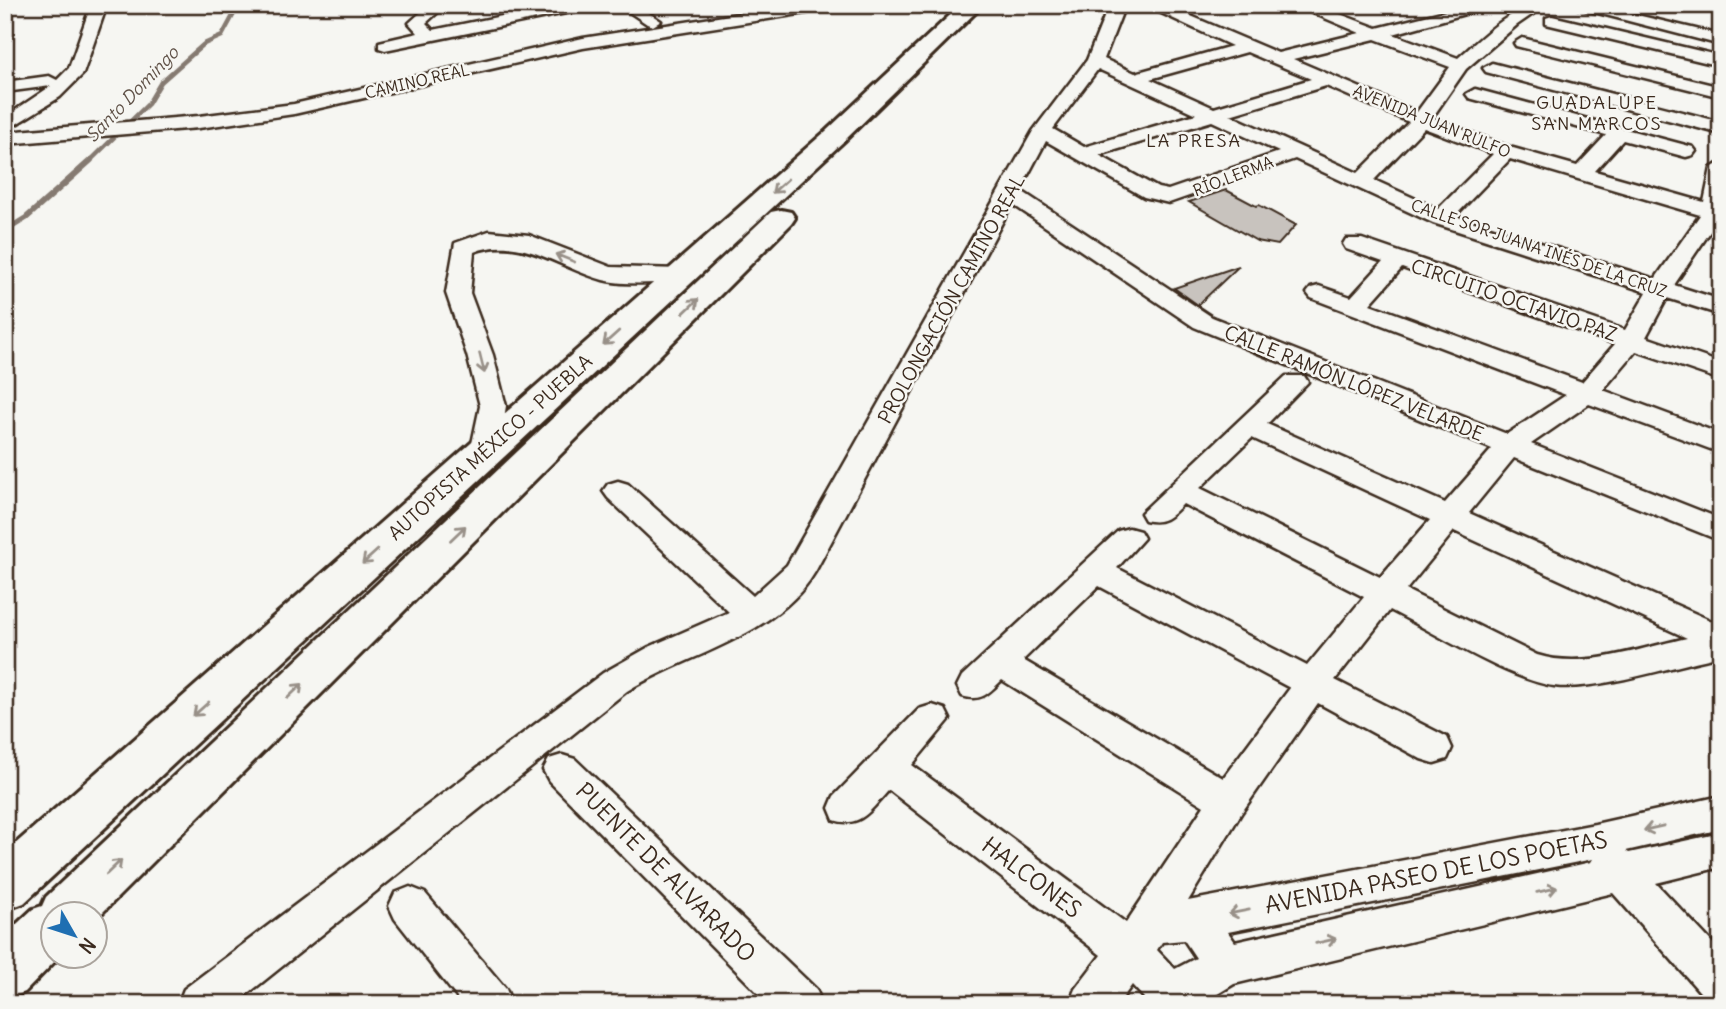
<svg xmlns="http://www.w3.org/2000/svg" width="1726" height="1009" viewBox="0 0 1726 1009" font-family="Delius,sans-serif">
  <rect width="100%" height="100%" fill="#f6f6f2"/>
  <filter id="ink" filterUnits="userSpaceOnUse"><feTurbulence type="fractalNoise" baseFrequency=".0143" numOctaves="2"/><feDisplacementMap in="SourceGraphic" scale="14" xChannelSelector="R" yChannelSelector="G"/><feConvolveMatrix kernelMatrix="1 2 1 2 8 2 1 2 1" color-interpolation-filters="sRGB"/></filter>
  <g filter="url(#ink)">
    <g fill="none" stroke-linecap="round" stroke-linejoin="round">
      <path stroke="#857a71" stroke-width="4.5" d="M89,162L148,104L161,82L204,44L222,36L235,12L246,5"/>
      <path stroke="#857a71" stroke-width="6" d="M5,231L26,218L91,160"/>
    </g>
    <path fill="#c8c3be" stroke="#3b2a1e" stroke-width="2" d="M1226,190L1256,206L1259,205L1296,225L1278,245L1257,241L1189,202Z
      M1239,266L1198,305L1174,288Z"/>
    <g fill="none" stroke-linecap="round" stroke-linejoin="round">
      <defs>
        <path id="minor" d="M91,5H107L83,74L60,97L5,131V117L51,86L5,92V82L49,76L57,80L69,68Z
          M429,5H446L426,23L433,30L557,5H588L581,10L385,50L379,48V42L418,33L409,23Z
          M619,5H637L661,21L653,26L647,24Z
          M794,5H832L825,10L583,48L294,114L199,128L5,144V132L199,116L294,104L583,38Z
          M1109,5H1125L1104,59L1135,73L1232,46L1144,5H1165L1278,53L1360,33L1294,5H1316L1377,28L1470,5H1497L1393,34L1458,58C1484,36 1511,5 1546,5L1517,25L1466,69L1432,118L1513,148L1577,166L1606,135L1469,98L1466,94L1475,89L1693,147L1696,151L1693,155L1686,157L1623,140L1595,171L1704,202L1711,168L1721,162V220H1718L1674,285L1721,300V315L1667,298L1646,337L1721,363V380L1636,351L1603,390L1721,434V453L1589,404L1531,444L1721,519V541L1514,458L1469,513L1721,625V656C1677,665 1594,692 1554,686C1510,680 1432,631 1390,610L1335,680L1447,737L1452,748L1447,759L1434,763L1421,759L1318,703L1242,812L1188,901L1595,824L1721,796V829L1626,851L1629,853L1721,833V867L1656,883L1721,952V1004L1706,999L1613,893L1234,984L1201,1004H1141L1144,998L1132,985L1118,1004H1069L1075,989L1101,955L889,790C872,808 861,829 834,820L829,808L834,796L919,709L932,705L945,709L950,719L912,765L1126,923L1204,806L1002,680C988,694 981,702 962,696L957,686L962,676L1118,531L1129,528L1140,531L1144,538L1117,568L1307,666L1364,597L1183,504C1171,516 1164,525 1145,520L1141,513L1286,376H1304L1308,382L1267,424L1445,503L1492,449L1194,327L1012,204L815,572C776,637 688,653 627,691L235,1004H178L184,989L603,673L649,647L729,612L608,498L603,491L608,484L618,481L628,484L753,596L787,565L1033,131L1087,60ZM1375,39L1450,67L1417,112L1293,59ZM1247,52L1311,79L1214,108L1150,79ZM1098,69L1196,114L1084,147L1053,129ZM1326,86L1409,122L1358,173L1230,115ZM1212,121L1279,152L1168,190L1158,188L1099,155ZM1424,128L1493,154L1438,209L1374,180ZM1046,141L1144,197L1169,203L1295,159L1433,223L1647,292L1625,330L1362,239H1346L1343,244L1346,249L1383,262L1351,297L1319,286L1311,288L1307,293L1311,298L1566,395L1507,434L1212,317L1020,190ZM1510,159L1700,215L1655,279L1455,216ZM1402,268L1615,344L1582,382L1370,304ZM1252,438L1430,520L1380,577L1200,488ZM1454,531L1687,638C1640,648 1584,670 1537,655L1406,590ZM1099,586L1290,688L1223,778L1023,660ZM1593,859L1591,862L1235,942L1228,932ZM1184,940L1196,958L1175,969L1157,950L1162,942Z
          M1567,5H1595L1721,35V45Z
          M1552,16L1721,56V66L1546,24V18Z
          M1522,38L1721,87V97L1516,46L1514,43Z
          M1492,63L1721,122V134L1486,72L1483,68Z
          M489,231L529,235L611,267L680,269L688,271L692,276L688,281L680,283C656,282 627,286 603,280C559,268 520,234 474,252L470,293L493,355L506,406L498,453L494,459L484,462L474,459L470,453L480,406L467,355L446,293L455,243Z
          M562,755L575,759L816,989L822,1004H769L549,781L543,770L549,759Z
          M410,887L425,893L506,989L512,1004H462L395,919L389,906L395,893Z"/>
        <path id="highway" d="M961,5H983L844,141L24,903L5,910V853L826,131Z
          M781,210L791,212L795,218L791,224L94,921V914H52V956H60L25,992L5,1000V935L33,909L42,906L46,897L771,212Z"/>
      </defs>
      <use href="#minor" stroke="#3b2a1e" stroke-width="5"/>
      <use href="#highway" stroke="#3b2a1e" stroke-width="6"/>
      <use href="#minor" fill="#f6f6f2" fill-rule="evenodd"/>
      <use href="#highway" fill="#f6f6f2" fill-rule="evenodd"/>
    </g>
    <defs><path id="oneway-shaft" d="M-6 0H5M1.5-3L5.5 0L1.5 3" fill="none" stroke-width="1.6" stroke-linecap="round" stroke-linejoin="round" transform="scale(1.75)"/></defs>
    <g stroke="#989088">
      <use href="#oneway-shaft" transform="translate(780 186) rotate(138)"/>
      <use href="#oneway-shaft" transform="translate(565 258) rotate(-158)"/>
      <use href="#oneway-shaft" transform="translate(691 306) rotate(-44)"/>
      <use href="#oneway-shaft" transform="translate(611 338) rotate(138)"/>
      <use href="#oneway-shaft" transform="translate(482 363) rotate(76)"/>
      <use href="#oneway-shaft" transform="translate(458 533) rotate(-44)"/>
      <use href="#oneway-shaft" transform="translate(370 557) rotate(138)"/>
      <use href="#oneway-shaft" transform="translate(295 691) rotate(-44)"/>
      <use href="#oneway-shaft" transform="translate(201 709) rotate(138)"/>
      <use href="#oneway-shaft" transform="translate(1654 828) rotate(167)"/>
      <use href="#oneway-shaft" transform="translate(114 867) rotate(-44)"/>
      <use href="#oneway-shaft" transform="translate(1547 890) rotate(-13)"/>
      <use href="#oneway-shaft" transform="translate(1239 912) rotate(169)"/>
      <use href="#oneway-shaft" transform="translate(1326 941) rotate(-13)"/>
    </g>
  </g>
  <g text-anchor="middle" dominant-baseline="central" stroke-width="5" stroke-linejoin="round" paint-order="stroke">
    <g font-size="16" fill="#3b2a1e" stroke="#f6f6f2">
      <text transform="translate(417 81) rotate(-13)">CAMINO REAL</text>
      <text transform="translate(1432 121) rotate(22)">AVENIDA JUAN RULFO</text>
      <text transform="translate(1233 176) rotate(-21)">RÍO LERMA</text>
      <text transform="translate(1539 248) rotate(19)">CALLE SOR JUANA INÉS DE LA CRUZ</text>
    </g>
    <g font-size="18" font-style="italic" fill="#605248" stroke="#f6f6f2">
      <text transform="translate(132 94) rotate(-46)">Santo Domingo</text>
    </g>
    <g font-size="18" letter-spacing="2" fill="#3b2a1e" stroke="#f6f6f2">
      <text x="1597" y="102">GUADALUPE<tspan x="1597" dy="21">SAN MARCOS</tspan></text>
      <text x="1194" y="140">LA PRESA</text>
    </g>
    <g font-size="19" fill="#3b2a1e" stroke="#f6f6f2">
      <text transform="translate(951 299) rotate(-61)">PROLONGACIÓN CAMINO REAL</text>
      <text transform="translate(1514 300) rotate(19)">CIRCUITO OCTAVIO PAZ</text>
      <text transform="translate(1354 383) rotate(22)">CALLE RAMÓN LÓPEZ VELARDE</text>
      <text transform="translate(490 447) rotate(-42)">AUTOPISTA MÉXICO - PUEBLA</text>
    </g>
    <g font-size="23" fill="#3b2a1e" stroke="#f6f6f2">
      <text transform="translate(666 872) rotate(45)">PUENTE DE ALVARADO</text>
      <text transform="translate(1436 872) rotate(-11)">AVENIDA PASEO DE LOS POETAS</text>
      <text transform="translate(1032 877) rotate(37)">HALCONES</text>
    </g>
  </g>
  <rect width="1726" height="1009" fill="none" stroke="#f6f6f2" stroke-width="28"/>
  <rect x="14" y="14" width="1698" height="981" fill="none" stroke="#3b2a1e" stroke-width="2.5" filter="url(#ink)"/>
  <g transform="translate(74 935) rotate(129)"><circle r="33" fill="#f6f6f2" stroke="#aba49d" stroke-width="2"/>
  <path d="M0-5L12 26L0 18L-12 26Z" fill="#1f6fb2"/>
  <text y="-10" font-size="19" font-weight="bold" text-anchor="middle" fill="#3b2a1e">N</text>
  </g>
</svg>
